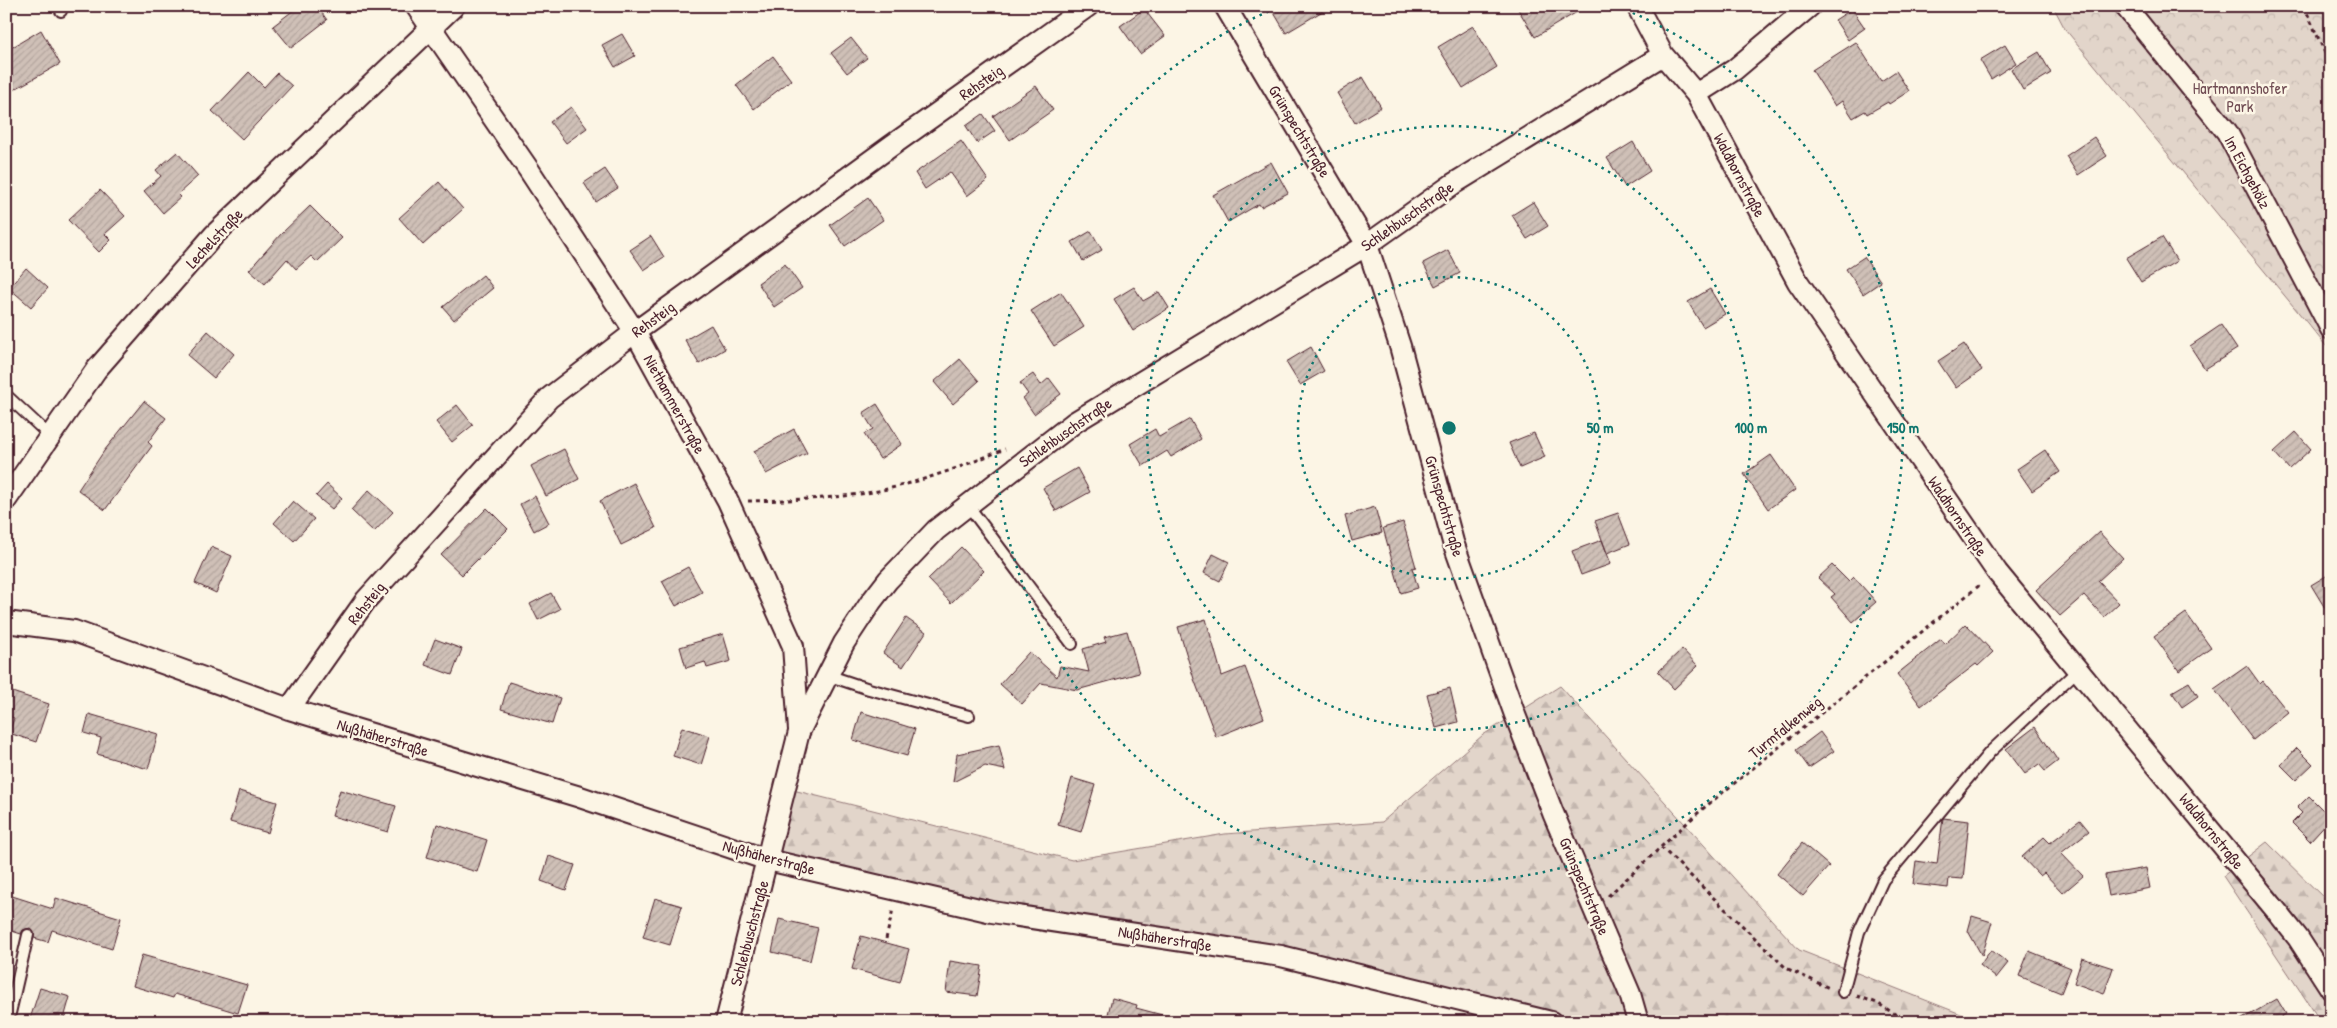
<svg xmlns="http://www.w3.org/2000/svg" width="2337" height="1028" viewBox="0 0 2337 1028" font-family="'Patrick Hand',sans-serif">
  <defs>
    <pattern id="forest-firs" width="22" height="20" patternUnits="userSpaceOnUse" patternTransform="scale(1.25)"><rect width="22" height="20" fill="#e2d5ca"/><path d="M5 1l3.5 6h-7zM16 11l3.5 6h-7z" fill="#c3b6ae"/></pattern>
    <pattern id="park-crowns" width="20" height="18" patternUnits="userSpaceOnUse" patternTransform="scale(1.25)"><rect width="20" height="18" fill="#e2d5ca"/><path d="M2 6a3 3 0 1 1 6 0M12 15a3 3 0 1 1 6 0" fill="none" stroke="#c3b6ae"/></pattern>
    <pattern id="building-hatch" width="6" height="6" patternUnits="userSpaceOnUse" patternTransform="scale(1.25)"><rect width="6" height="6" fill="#cfc0b7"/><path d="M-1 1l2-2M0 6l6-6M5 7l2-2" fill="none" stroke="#b3a59e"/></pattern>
  </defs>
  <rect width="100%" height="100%" fill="#fcf5e5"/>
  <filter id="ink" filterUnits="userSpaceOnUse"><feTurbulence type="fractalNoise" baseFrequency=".02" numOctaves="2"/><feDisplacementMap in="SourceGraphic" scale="10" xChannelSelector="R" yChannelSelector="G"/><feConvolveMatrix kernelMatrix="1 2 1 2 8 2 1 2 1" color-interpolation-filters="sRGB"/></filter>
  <g filter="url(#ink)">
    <path fill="url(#forest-firs)" stroke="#967a7a" d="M1560,686L1799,950L1981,1022H1551L768,860L785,788L1072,860L1225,834L1382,822L1483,735Z
      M2267,842L2331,905V1022H2321L2223,876Z"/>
    <path fill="url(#park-crowns)" stroke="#967a7a" d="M2053,6H2331V352L2065,29Z"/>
    <path fill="url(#building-hatch)" stroke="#4a1f2b" d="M299,6H317L327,20L291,48L273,26Z
      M1270,6H1331L1286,33Z
      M1516,6H1587L1535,37Z
      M1144,9L1165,36L1140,54L1120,26Z
      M1852,9L1865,28L1848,40L1835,20Z
      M1473,26L1497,67L1463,88L1438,47Z
      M41,30L60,64L6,94V51Z
      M622,34L635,56L615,67L602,45Z
      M851,38L867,58L847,73L831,53Z
      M1856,42L1881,81L1896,71L1909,91L1889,104L1888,102L1867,114L1865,111L1853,118L1842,101L1835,106L1812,70Z
      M2005,45L2016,63L1991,79L1980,60Z
      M2039,52L2051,73L2023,90L2011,69Z
      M773,56L791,80L754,109L736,85Z
      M249,72L264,87L277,73L292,86L242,139L212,111Z
      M1363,77L1381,107L1355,123L1337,93Z
      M1036,86L1053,110L1010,140L993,116Z
      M571,107L587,128L566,143L550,122Z
      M983,114L995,131L977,143L966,126Z
      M2094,137L2107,156L2078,175L2066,156Z
      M961,141L988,180L967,196L950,172L925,189L915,173Z
      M1633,142L1650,171L1625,187L1607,158Z
      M177,152L198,176L178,194L181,197L163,213L144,191L161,176L156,170Z
      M1271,162L1288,193L1261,207L1259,204L1228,222L1213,195Z
      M605,169L618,188L596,202L584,183Z
      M439,182L463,209L423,245L399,218Z
      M100,190L125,216L105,234L111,240L99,252L68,220Z
      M868,198L883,220L845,246L830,225Z
      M1533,202L1548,226L1527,239L1512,215Z
      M310,206L342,238L317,262L311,256L296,269L287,259L265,284L249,270L281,234Z
      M1091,231L1102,250L1083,261L1072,242Z
      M651,236L664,257L644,270L630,250Z
      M2162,237L2177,261L2141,282L2126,258Z
      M1448,250L1460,273L1435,286L1423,263Z
      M1864,257L1881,282L1863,294L1846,269Z
      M785,264L802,288L774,307L758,283Z
      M26,268L48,288L31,307L9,288Z
      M483,275L493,288L454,320L443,307Z
      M1134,287L1143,301L1159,292L1169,308L1133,331L1114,299Z
      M1710,289L1725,314L1703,327L1688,302Z
      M1061,292L1084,327L1054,346L1031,311Z
      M711,325L725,349L699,364L685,340Z
      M2221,325L2237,349L2205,369L2190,346Z
      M208,331L234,354L214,378L187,355Z
      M1964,344L1982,370L1956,388L1938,361Z
      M1311,347L1324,371L1300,385L1286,362Z
      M960,359L979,381L953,404L934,382Z
      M1033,374L1041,385L1049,378L1061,394L1034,414L1023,398L1028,394L1020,383Z
      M144,401L166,418L148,442L152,446L105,510L78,490L104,451Z
      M877,404L902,444L880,459L864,434L873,429L863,413Z
      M457,405L473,425L452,442L436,422Z
      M1190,419L1201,439L1171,457L1167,451L1143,466L1130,444L1155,429L1159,437Z
      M794,429L807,453L766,474L754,451Z
      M2296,432L2311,449L2289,469L2274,452Z
      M1534,433L1545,457L1520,468L1509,443Z
      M564,449L579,479L546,496L531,466Z
      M2045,450L2060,472L2032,491L2017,469Z
      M1771,455L1795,490L1768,509L1744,474Z
      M1077,468L1090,492L1056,511L1043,488Z
      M634,483L656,528L621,545L600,501Z
      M327,484L342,498L332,509L316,496Z
      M369,490L393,512L374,532L351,510Z
      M535,496L549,523L534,531L520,504Z
      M293,501L314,519L294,541L274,523Z
      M1375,507L1382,533L1352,541L1345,516Z
      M487,508L508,529L462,575L441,555Z
      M1618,513L1630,544L1607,553L1595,521Z
      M1403,522L1416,567L1412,568L1418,588L1401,593L1383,528Z
      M2099,532L2123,558L2098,581L2119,603L2104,617L2084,595L2060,616L2036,590Z
      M1602,540L1611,564L1581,575L1572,551Z
      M211,547L232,556L216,593L195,583Z
      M961,547L984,571L951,603L928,579Z
      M1213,554L1229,562L1220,581L1204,573Z
      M1832,565L1849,582L1854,577L1876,602L1853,622L1831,597L1835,594L1818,578Z
      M688,567L702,592L676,606L662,581Z
      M2331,573V618L2311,585Z
      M551,593L560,609L538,620L530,604Z
      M2186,613L2211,648L2179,671L2154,636Z
      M906,618L926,632L903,667L883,653Z
      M1206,619L1222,676L1245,667L1264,718L1216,737L1194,679L1178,627Z
      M1966,624L1993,652L1978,666L1976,664L1921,706L1897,674L1941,639L1945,644Z
      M1127,631L1139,673L1077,690L1041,683L1022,704L1000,684L1029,652L1057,677L1060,666L1089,672L1083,649L1106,642L1104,637Z
      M723,634L731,661L707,668L705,662L686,668L680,647Z
      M435,639L462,649L452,675L425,665Z
      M1682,649L1698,666L1674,689L1658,672Z
      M2247,666L2260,684L2263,681L2288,712L2253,740L2214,689Z
      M509,682L560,698L552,724L501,709Z
      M2189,682L2198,696L2182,707L2172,692Z
      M1450,688L1458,722L1436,728L1427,694Z
      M6,690L49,704L36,742L9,733L14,718L6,715Z
      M861,712L915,729L907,756L853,740Z
      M89,714L158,734L148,769L97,754L101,738L84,733Z
      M682,727L710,736L701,765L673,756Z
      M2035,727L2058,761L2045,771L2039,764L2025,774L2006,749Z
      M1820,732L1834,751L1809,768L1796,750Z
      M999,745L1005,770L985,766L953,782L957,754Z
      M2297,748L2313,764L2296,780L2281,765Z
      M1072,778L1095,785L1081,832L1058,825Z
      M340,790L396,806L388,832L332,816Z
      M239,791L277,802L268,833L230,822Z
      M2309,796L2331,818L2310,841L2292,823L2302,813L2297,808Z
      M1943,818L1969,821L1963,879L1949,878L1948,888L1913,884L1916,861L1937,864Z
      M2080,820L2089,831L2061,853L2083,876L2063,893L2044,873L2040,876L2022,857L2044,837L2050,843Z
      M437,824L487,840L477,872L427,857Z
      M1802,843L1829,866L1803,896L1777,874Z
      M549,856L575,865L566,890L541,881Z
      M2146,868L2150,888L2109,896L2105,875Z
      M6,894L53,909L56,898L121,918L112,949L52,930L48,942L34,938V933L30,928L23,930L21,934L6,929Z
      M655,898L682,906L670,945L643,937Z
      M1972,916L1992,922L1982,956L1968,931Z
      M779,919L818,928L810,961L772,952Z
      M861,936L909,949L900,982L852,969Z
      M1991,950L2008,963L1996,978L1980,965Z
      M2029,951L2071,968L2061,993L2019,976Z
      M142,955L247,985L238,1013L175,994L173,998L133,986Z
      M2082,958L2113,968L2104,994L2074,983Z
      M950,961L982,966L977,996L946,992Z
      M40,988L70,997L63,1022H29Z
      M1112,998L1137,1005L1136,1008L1166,1016L1165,1022H1106Z
      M2277,999L2286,1014L2282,1016L2285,1022H2237Z"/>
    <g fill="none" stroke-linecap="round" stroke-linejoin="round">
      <defs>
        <path id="lane" d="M58,6L61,11
          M6,395L50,436
          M967,504L1072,644
          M827,675L869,689L969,716
          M1843,992L1859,932L1883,880L1990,752L2078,670
          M8,1022L28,935"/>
        <path id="street" d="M416,6L529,170L635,332L728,501L793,646L799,730
          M1225,6L1367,245L1400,346L1453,542L1515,715L1553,813L1630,994L1638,1022
          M1637,6L1663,55L1696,94L1798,282L1997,572L2275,909L2298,938L2331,989
          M2125,6L2227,132L2331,329
          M1696,94L1734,70L1810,6
          M6,500L96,370L214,235L454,6
          M6,622L74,631L289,709L580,797L768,860L992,912L1281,956L1551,1022
          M289,709L366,600L549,398L635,332L891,146L1088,6
          M726,1022L799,732L844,643L871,602L888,580L936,530L1075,422L1367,245L1453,184L1663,55"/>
      </defs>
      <use href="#lane" stroke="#4a1f2b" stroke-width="14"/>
      <use href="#street" stroke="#4a1f2b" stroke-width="24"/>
      <path stroke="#4a1f2b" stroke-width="3" stroke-dasharray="4 4" stroke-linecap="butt" d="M2304,6L2329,62H2331
        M748,501C791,500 836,499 878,491C921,482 964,466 1005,449
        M1661,847L1786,968L1829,988
        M1608,896L1700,811L1981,584
        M886,939L893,909
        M1857,996L1877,1003L1908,1022"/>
      <use href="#lane" stroke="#fcf5e5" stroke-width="10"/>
      <use href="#street" stroke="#fcf5e5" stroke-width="20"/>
    </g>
  </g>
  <g fill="none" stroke="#0f766e" stroke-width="2.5" stroke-dasharray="2.5 5">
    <circle cx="1449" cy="428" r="151"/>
    <circle cx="1449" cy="428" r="302"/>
    <path d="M1619 7A454 454 0 1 1 1279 7"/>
  </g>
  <g text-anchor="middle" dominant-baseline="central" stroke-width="5" stroke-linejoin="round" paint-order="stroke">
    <g font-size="16" fill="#4a1f2b" stroke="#fcf5e5">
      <text transform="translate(981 82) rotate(-35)">Rehsteig</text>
      <text transform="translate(1300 131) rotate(59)">Grünspechtstraße</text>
      <text transform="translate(2248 172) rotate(62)">Im Eichgehölz</text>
      <text transform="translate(1740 175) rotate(62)">Waldhornstraße</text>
      <text transform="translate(1407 216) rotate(-35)">Schlehbuschstraße</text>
      <text transform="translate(214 238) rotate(-47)">Lechelstraße</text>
      <text transform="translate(653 319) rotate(-36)">Rehsteig</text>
      <text transform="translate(675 404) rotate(61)">Niethammerstraße</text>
      <text transform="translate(1065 432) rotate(-35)">Schlehbuschstraße</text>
      <text transform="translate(1445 506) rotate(74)">Grünspechtstraße</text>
      <text transform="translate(1958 516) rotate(56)">Waldhornstraße</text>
      <text transform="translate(366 603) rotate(-52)">Rehsteig</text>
      <text transform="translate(1785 727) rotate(-39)">Turmfalkenweg</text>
      <text transform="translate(383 737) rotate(17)">Nußhäherstraße</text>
      <text transform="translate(2212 831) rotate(51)">Waldhornstraße</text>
      <text transform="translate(769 857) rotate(15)">Nußhäherstraße</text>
      <text transform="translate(1585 886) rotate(67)">Grünspechtstraße</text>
      <text transform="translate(749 933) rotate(-75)">Schlehbuschstraße</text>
      <text transform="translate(1165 938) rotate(9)">Nußhäherstraße</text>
    </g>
    <g font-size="16" fill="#704c53" stroke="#fcf5e5">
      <text x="2240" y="88">Hartmannshofer<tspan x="2240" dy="18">Park</tspan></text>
    </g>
  </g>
  <circle cx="1449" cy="428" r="8" fill="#0f766e" stroke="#fcf5e5" stroke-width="2.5"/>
  <g font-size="15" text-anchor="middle" font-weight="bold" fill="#0f766e" stroke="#fcf5e5" stroke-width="5" stroke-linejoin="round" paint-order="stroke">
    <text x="1600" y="433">50 m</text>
    <text x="1751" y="433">100 m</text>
    <text x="1903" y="433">150 m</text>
  </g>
  <rect width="2337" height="1028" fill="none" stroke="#fcf5e5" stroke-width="25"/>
  <rect x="12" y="12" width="2312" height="1003" fill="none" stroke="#4a1f2b" stroke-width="2" filter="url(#ink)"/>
</svg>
